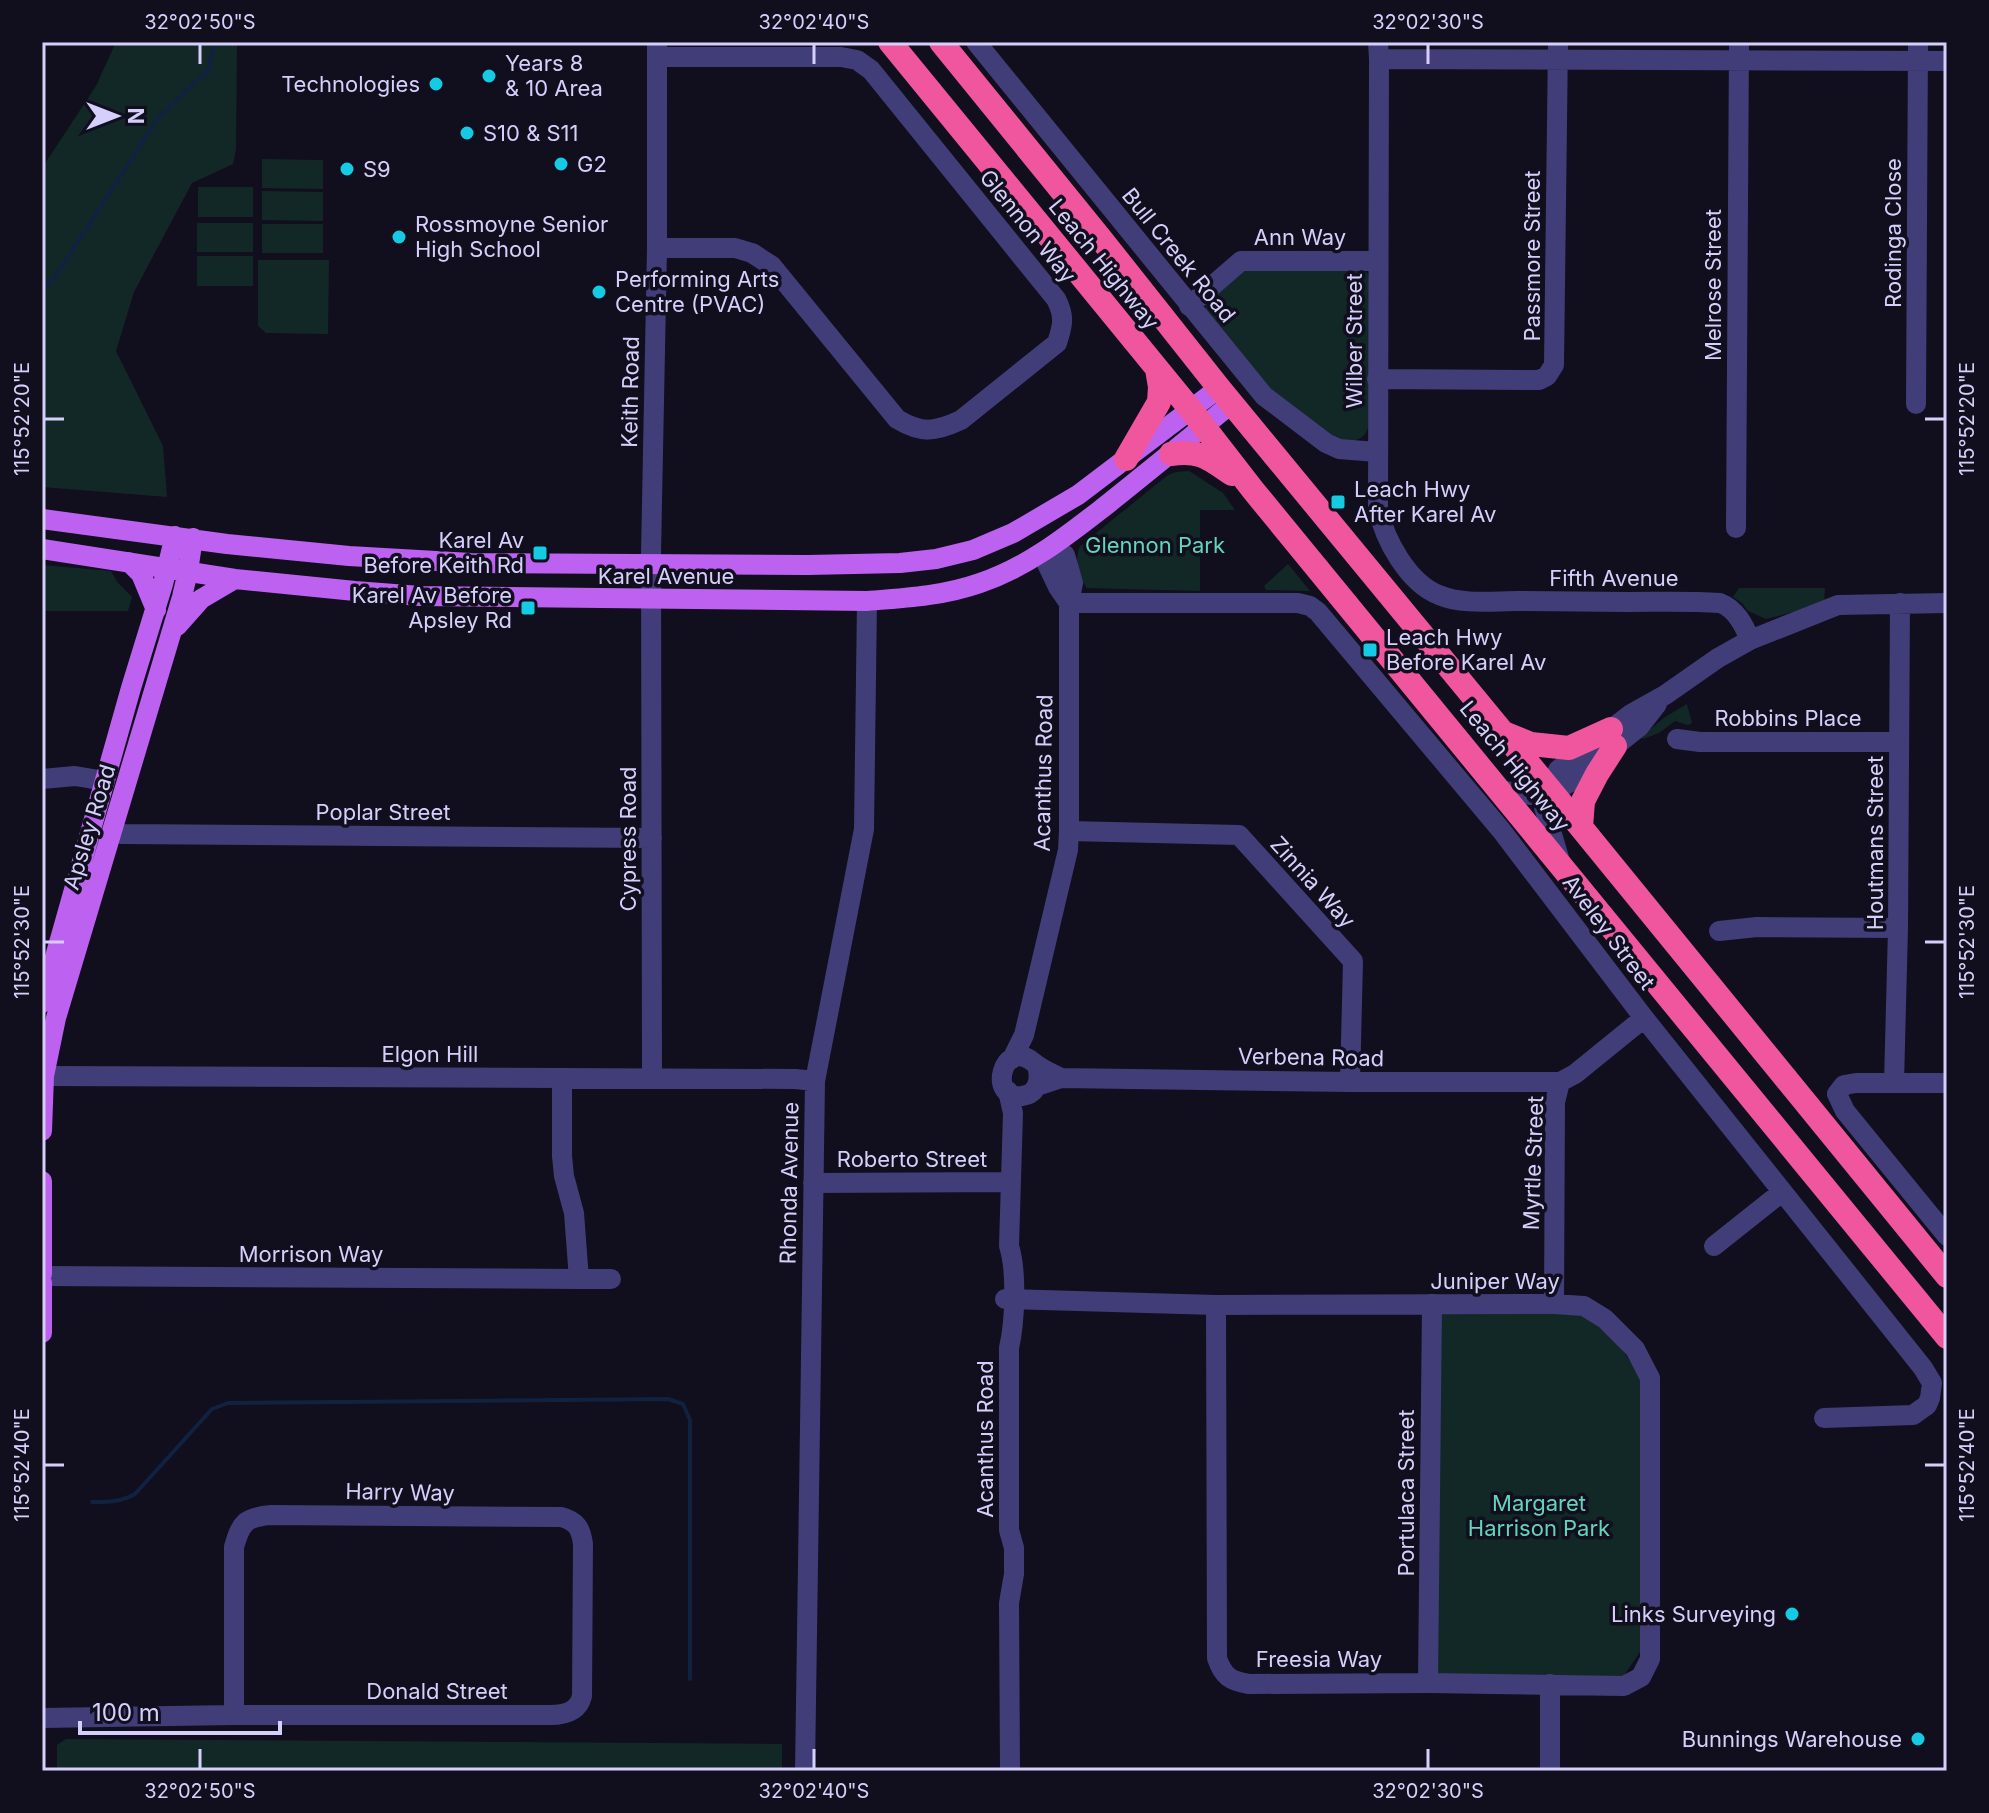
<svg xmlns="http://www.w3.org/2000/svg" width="1989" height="1813" viewBox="0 0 1989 1813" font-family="Inter,sans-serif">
  <rect width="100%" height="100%" fill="#110e1e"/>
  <path fill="#122827" d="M116,42H237L236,149L233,164L192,183L134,292L116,351L163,446L167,497L42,487V168L96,86Z
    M262,159L323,160V189L262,188Z
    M198,187H253V217H198Z
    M262,191L323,192V221L262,220Z
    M197,223H253V252H197Z
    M262,224H323V253H262Z
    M197,256H253V286H197Z
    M258,260H329L328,334L266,333L258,326Z
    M1245,267L1362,269L1368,274L1371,283L1370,420C1366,440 1358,442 1339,441L1268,390L1206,311V301Z
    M1189,471L1223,493L1235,510H1200V591L1087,588C1078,578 1074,560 1080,546L1168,475L1176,472Z
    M1288,564L1310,591L1266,590L1264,586Z
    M42,565L111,571L118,583L132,597L128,611H42Z
    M1739,588H1825L1824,604L1766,619L1748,611L1742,603L1733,597Z
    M1687,704L1692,723L1688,725L1675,721L1659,733L1643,739L1641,737L1665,717Z
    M1440,1311L1581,1313L1616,1340L1641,1378L1640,1652L1623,1677L1435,1676Z
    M66,1739L782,1744V1771H57V1745Z"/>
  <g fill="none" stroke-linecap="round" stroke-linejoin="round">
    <path stroke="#112240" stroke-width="4" d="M42,292L61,268L158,118L208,70L215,42
      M92,1502C109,1502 121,1502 135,1494L212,1409L228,1403L668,1399L683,1404L690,1420V1679"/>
    <path stroke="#413d79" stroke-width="20" d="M976,42L1264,396L1326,443L1339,449L1377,452
      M1378,42L1379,59L1378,508C1384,539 1408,583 1439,595C1462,605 1493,601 1518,601C1554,601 1591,602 1628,602C1659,602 1689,601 1720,603C1736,609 1744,625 1750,640
      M1379,59L1947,61
      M657,248H735L752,253L772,266L897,419C922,434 935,432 961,420L1057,343C1063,325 1065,316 1056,299L871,70L857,60L841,57H657
      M1189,306L1241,261H1378
      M1377,379L1539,380L1547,376L1554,365L1558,42
      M1916,404L1918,42
      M1736,528L1739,42
      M1069,603H1298L1310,606L1318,612L1501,830L1644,1018L1923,1368L1932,1383L1930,1398L1927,1405L1913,1415L1824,1418
      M1677,739L1700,742H1899
      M42,779L75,776L105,781
      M1500,790L1530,795L1552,793L1569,783L1639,727L1657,704
      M1069,831L1239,835L1353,961L1350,1082
      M112,832L122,834L652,838
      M1560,861L1544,807L1552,793L1558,770L1631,714L1665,695L1718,658L1750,640L1838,605L1947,603
      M1719,931L1757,927L1898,928
      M1012,1059L1024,1035L1068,850L1069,831V603L1073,583L1065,555L1054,546L1047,564L1058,587L1069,603
      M1037,1066C1041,1079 1038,1094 1022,1096C987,1101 1002,1037 1033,1062C1041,1069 1051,1073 1061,1078
      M44,1076L795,1079L815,1081
      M652,1078L651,554L657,248V42
      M1894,1083L1898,928L1900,603
      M1947,1083H1856L1844,1085L1837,1094L1845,1111L1947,1236
      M1037,1086L1061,1078L1350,1082H1560
      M1008,1091L1013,1113L1009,1246C1017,1271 1015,1322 1009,1348V1530L1014,1548V1574L1009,1603L1010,1771
      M813,1183L1010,1182
      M1714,1246L1782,1192
      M42,1276L579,1279L574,1213L564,1176L562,1156V1078
      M579,1279H611
      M1005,1299L1216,1305L1554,1304L1584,1306L1605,1319L1635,1349L1650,1378V1659L1641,1677L1624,1686L1428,1683L1249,1684C1230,1681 1223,1676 1217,1658L1216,1305
      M1554,1304L1555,1102L1560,1082L1575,1074L1644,1018
      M1428,1683L1432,1304
      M1550,1684V1771
      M42,1718L234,1715H550C565,1715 578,1712 582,1696L583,1544C581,1529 577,1521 561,1517L271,1515C246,1517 241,1522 234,1547V1715
      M805,1771L815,1081L864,829L867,601"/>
    <path stroke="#bd61f1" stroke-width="20" d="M42,519L227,544L349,556L471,563L808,565L900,563L936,559L973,550L1013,533L1078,495L1219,388
      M42,549L235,579L355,591L420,596L867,601C906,598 943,596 980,583C1030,566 1069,534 1109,503C1150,470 1191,437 1232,403
      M129,562L141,574L156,610
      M177,626L201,599L235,579
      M42,1003L131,688L163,584L175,536
      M42,1131L44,1076L56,1018L182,597L188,571L193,538
      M42,1181V1274
      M42,1282V1333"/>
    <path stroke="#f0569d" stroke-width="24" d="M890,42L1191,410L1253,490L1947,1337
      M941,42L1101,239L1219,388L1584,831L1947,1276
      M1171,454C1201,450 1208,458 1232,474
      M1126,459L1159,402L1160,387L1157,369
      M1504,733L1531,744L1569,748L1611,729
      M1581,827L1583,801L1597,774L1615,746"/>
  </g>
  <path fill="none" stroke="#d5d0fb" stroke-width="3" d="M200,44V64M814,44V64M1428,44V64M44,419H64M1925,419H1945M44,942H64M1925,942H1945M44,1465H64M1925,1465H1945M200,1749V1769M814,1749V1769M1428,1749V1769"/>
  <g fill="#14cbe3" stroke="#110e1e" stroke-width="3">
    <circle cx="489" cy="76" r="8"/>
    <circle cx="436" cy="84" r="8"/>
    <circle cx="467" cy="133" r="8"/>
    <circle cx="561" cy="164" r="8"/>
    <circle cx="347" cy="169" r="8"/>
    <circle cx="399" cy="237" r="8"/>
    <circle cx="599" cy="292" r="8"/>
    <rect x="1330" y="494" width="16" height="16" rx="4"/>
    <rect x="532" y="545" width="16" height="16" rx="4"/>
    <rect x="520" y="600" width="16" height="16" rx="4"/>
    <rect x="1362" y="642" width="16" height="16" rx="4"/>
    <circle cx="1792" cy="1614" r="8"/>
    <circle cx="1918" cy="1739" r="8"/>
  </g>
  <g text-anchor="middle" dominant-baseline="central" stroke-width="7" stroke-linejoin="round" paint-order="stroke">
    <g font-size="22" fill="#d5d0fb" stroke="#110e1e" text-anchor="start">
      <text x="505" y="63">Years 8<tspan x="505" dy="25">&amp; 10 Area</tspan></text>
      <text x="420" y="84" text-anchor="end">Technologies</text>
      <text x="483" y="133">S10 &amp; S11</text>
      <text x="577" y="164">G2</text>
      <text x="363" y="169">S9</text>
      <text x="415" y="224">Rossmoyne Senior<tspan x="415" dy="25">High School</tspan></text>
      <text x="615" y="279">Performing Arts<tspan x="615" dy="25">Centre (PVAC)</tspan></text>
      <text x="1354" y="489">Leach Hwy<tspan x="1354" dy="25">After Karel Av</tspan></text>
      <text x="524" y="540" text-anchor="end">Karel Av<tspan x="524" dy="25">Before Keith Rd</tspan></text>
      <text x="512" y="595" text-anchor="end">Karel Av Before<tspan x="512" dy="25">Apsley Rd</tspan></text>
      <text x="1386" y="637">Leach Hwy<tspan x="1386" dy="25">Before Karel Av</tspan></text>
      <text x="1776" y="1614" text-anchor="end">Links Surveying</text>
      <text x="1902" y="1739" text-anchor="end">Bunnings Warehouse</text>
    </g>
    <g font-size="22" fill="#d5d0fb" stroke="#110e1e">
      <text transform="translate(1028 226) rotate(51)">Glennon Way</text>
      <text transform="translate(1893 233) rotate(-90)">Rodinga Close</text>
      <text x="1300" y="237">Ann Way</text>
      <text transform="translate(1179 255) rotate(51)">Bull Creek Road</text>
      <text transform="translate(1532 256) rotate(-90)">Passmore Street</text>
      <text transform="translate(1104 264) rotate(51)">Leach Highway</text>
      <text transform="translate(1713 285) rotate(-90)">Melrose Street</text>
      <text transform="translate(1354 341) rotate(-90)">Wilber Street</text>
      <text transform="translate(630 392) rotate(-89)">Keith Road</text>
      <text x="666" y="576">Karel Avenue</text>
      <text x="1614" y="578">Fifth Avenue</text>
      <text x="1788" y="718">Robbins Place</text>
      <text transform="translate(1515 766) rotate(51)">Leach Highway</text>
      <text transform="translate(1043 773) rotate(-89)">Acanthus Road</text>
      <text x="383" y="812">Poplar Street</text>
      <text transform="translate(89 827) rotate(-73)">Apsley Road</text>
      <text transform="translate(628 839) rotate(-90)">Cypress Road</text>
      <text transform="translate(1875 843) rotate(-90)">Houtmans Street</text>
      <text transform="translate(1313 882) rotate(48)">Zinnia Way</text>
      <text transform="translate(1609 932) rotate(53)">Aveley Street</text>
      <text x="430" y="1054">Elgon Hill</text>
      <text transform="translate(1311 1057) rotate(1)">Verbena Road</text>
      <text x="912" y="1159">Roberto Street</text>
      <text transform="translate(1533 1163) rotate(-88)">Myrtle Street</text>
      <text transform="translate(789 1183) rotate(-89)">Rhonda Avenue</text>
      <text x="311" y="1254">Morrison Way</text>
      <text x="1495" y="1281">Juniper Way</text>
      <text transform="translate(985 1439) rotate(-90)">Acanthus Road</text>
      <text transform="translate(400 1492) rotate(1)">Harry Way</text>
      <text transform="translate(1406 1493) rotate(-90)">Portulaca Street</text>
      <text x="1319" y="1659">Freesia Way</text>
      <text x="437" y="1691">Donald Street</text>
    </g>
    <g font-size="22" fill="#63d4b9" stroke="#110e1e">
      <text x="1155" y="545">Glennon Park</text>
      <text x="1539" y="1503">Margaret<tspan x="1539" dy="25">Harrison Park</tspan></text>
    </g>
  </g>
  <rect width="1989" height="1813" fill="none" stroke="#110e1e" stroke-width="88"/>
  <g transform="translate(116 116) rotate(90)" stroke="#110e1e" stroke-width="6" paint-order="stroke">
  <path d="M0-6L14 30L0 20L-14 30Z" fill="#d5d0fb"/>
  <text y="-12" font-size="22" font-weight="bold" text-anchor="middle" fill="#d5d0fb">N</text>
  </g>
  <path d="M80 1721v12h200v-12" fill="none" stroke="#d5d0fb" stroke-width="4"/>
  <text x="92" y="1721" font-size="24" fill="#d5d0fb" stroke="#110e1e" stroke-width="6" paint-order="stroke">100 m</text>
  <rect x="44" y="44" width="1901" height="1725" fill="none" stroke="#d5d0fb" stroke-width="3"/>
  <g font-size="20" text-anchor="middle" fill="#d5d0fb">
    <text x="200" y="29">32°02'50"S</text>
    <text x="814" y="29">32°02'40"S</text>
    <text x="1428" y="29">32°02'30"S</text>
    <text transform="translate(1967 419) rotate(-90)" y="7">115°52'20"E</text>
    <text transform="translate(22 419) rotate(-90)" y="7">115°52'20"E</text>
    <text transform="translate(1967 942) rotate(-90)" y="7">115°52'30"E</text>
    <text transform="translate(22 942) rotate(-90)" y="7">115°52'30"E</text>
    <text transform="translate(1967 1465) rotate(-90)" y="7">115°52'40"E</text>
    <text transform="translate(22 1465) rotate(-90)" y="7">115°52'40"E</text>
    <text x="200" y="1798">32°02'50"S</text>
    <text x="814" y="1798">32°02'40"S</text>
    <text x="1428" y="1798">32°02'30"S</text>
  </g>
</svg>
